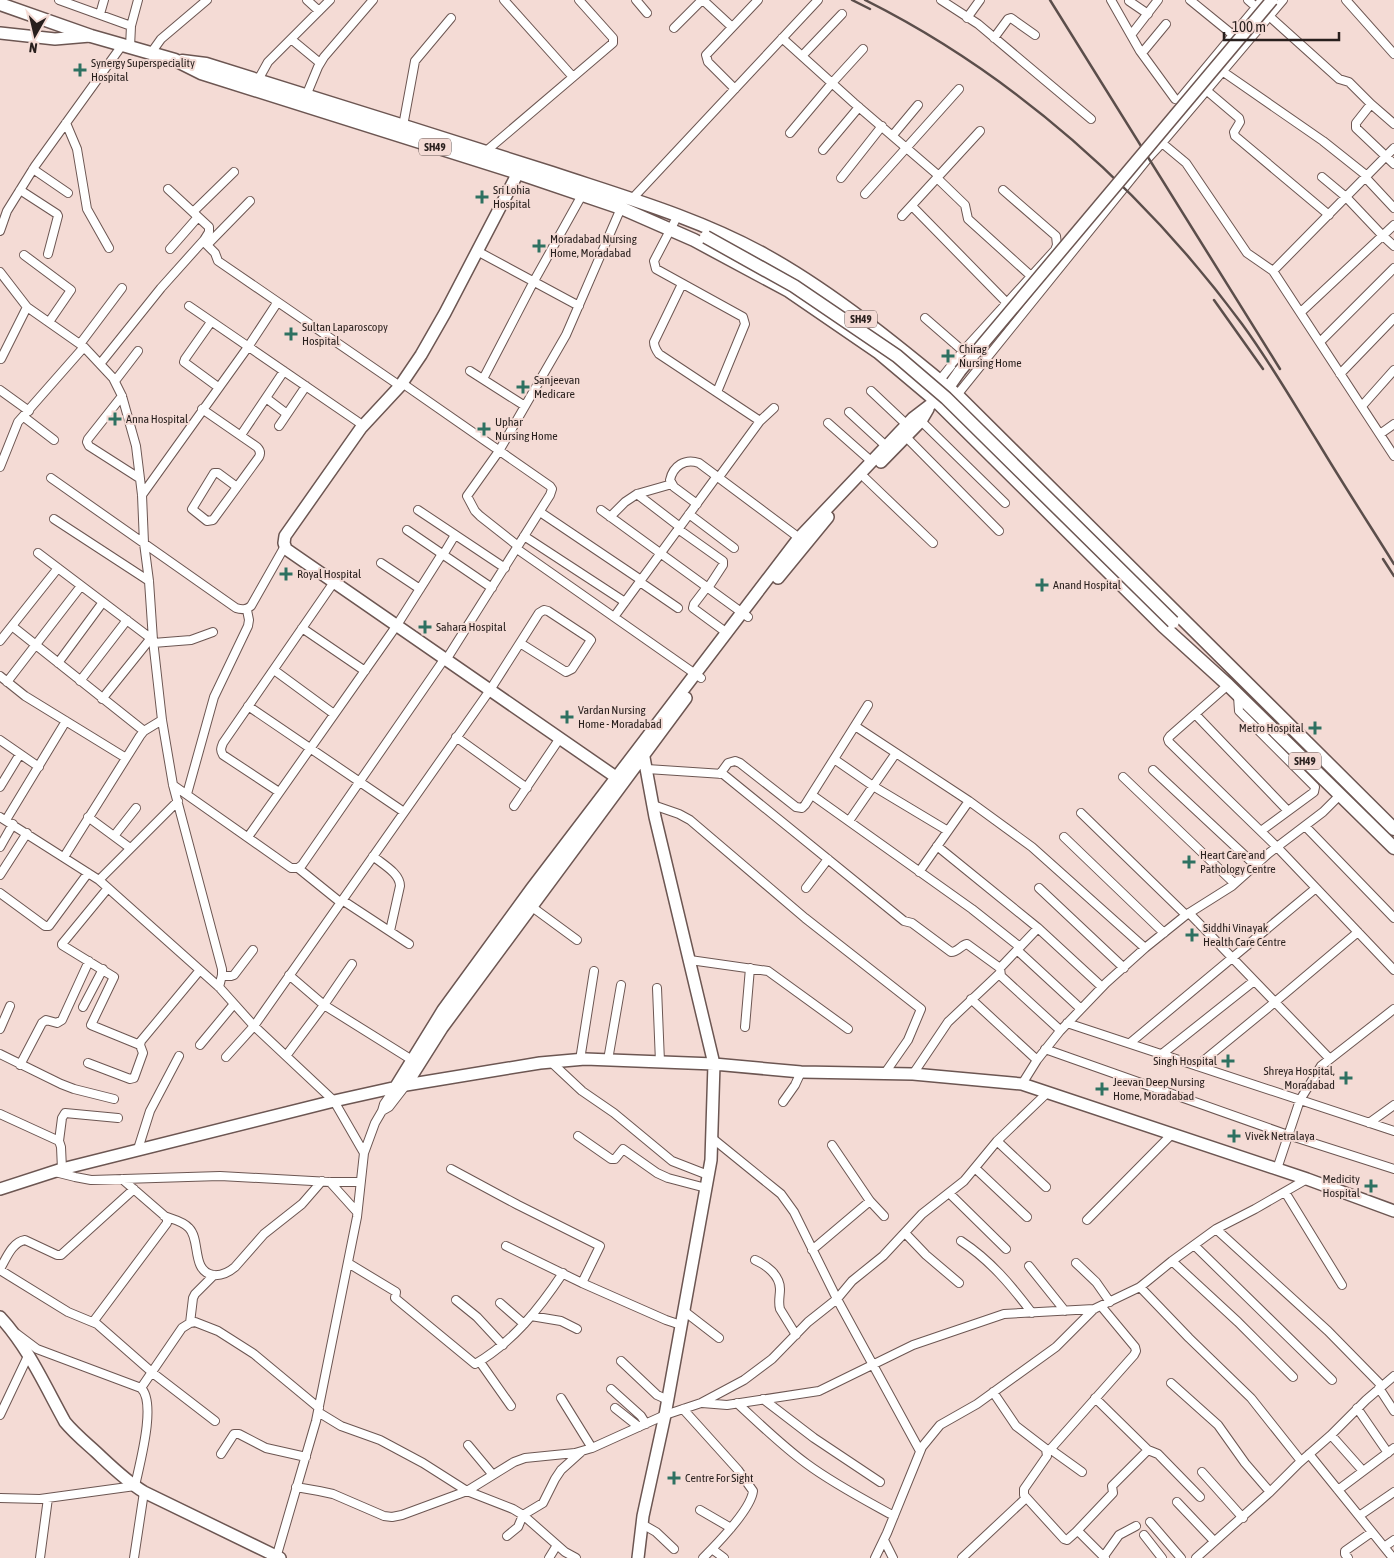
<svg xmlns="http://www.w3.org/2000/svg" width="1394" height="1558" viewBox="0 0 1394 1558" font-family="'Asap Condensed',sans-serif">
  <rect width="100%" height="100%" fill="#f4dbd5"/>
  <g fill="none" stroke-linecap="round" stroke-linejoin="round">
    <defs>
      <path id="street" d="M59,0L131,26
        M307,0L319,11
        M504,0L573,77
        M636,0L647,13
        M703,0L732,27
        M941,0L978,24L1091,119
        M1111,0L1140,51L1175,99L1179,100L1262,0
        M1190,0L1233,35
        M1248,0L1256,7
        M1346,0L1394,54
        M1129,1L1148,14
        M100,14L104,0
        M1269,16L1339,79L1349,82L1371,104L1394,124
        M967,18L980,0
        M674,28L702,0
        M1131,35L1158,0
        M782,38L854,103L939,176
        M994,38L1008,19L1011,18L1035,35
        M291,39L320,63
        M130,47L131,26L138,0
        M151,53L161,39L207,0
        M1142,53L1166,24
        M802,56L842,14
        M1222,71L1323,141L1367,176
        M258,80L268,62L330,0
        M735,89L708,62L706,55L758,0
        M1206,90L1239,118L1240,122L1234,132L1235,136L1329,215
        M306,96L318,67L324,57L373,0
        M1371,104L1356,123V128L1394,164
        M66,123L77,149L87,209L109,248
        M403,126L415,61L451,18
        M790,133L832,83L863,49
        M893,135L918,105
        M1162,143L1186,163L1247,253L1273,271L1394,456
        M823,150L859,107
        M485,152L613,43V38L579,0
        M33,169L68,193
        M1322,177L1346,197L1382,235L1394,246
        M1365,177L1394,208
        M841,178L882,126
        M937,178L965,205L968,219L1031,276
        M168,189L209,227V232L204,240L206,244L215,253L218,261L400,386
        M20,190L57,214L58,216L48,254
        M865,194L959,89
        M631,200L818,0
        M912,206L1007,303
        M193,212L234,172
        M678,215L654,261L656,269L743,317L745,324L717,392
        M902,216L980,131
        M0,231L7,211L35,166L123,44
        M207,245L250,201
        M170,249L198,217
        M477,251L579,306
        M24,255L71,290L49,322
        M1273,271L1394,148
        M0,272L27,307L84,347L113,378L122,396L136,446L142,495L144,543L149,581L153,640L162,720L173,785L222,969V975L219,987
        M682,284L654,342C654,347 656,350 659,354L760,421
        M189,306L364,426
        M1301,312L1394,225
        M925,318L963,351
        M211,322L185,359L184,362L218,387
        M1320,342L1394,268
        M80,344L122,288
        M1,359L27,307
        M100,364L161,288L204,240
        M470,371L525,406
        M1340,374L1394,318
        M483,379L534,281L582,195
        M115,381L138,351
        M939,381L963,351L1055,250L1057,245L1056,236L1003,190
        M402,383L550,486L552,489L550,495L446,660
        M0,390L29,411
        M871,391L906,424
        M957,395L1149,157L1162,143L1283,0
        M122,396L88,439L87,442L89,446L139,478
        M266,398L287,414
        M1362,406L1394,370
        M202,409L257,447C260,450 261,453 259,457L213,520L207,521L192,509L214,473H218L237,487
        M849,412L886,446
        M24,417L54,440
        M921,421L1005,503
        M828,423L871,461
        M279,426L306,386
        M1380,434L1394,424
        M241,435L284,371
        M906,437L999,531
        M0,467L18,422L84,347
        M719,477L760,421L774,408
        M51,478L236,608C242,610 246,610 251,606L285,546
        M865,478L933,543
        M637,494L680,527
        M142,495L248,347L277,303
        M697,504L674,487L670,480C673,466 685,458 699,463L802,540
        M418,510L505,568
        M601,510L748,617
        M540,512L641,580
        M689,514L734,548
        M610,517L625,502L637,494L672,484
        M54,519L149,581
        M678,529L723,561V565L708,588
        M407,530L492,588
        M524,536L625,602
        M518,546L480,516L475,511L467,496L499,451L566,335L621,208
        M517,549L701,678
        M38,553L153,640
        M443,555L455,535
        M381,563L420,589
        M640,582L678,608
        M707,587L694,604L693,608L727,633
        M614,617L717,476
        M12,626L144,731
        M302,628L365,671
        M0,641L58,568
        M153,643L191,640L213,632
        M58,663L103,602
        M274,670L334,714
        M0,676L25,696L126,758
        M80,681L127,620
        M7,682L81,586
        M1228,685L1170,736L1168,739L1169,742L1277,847L1394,970
        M1238,696L1239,711L1315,787L1314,792L1261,831
        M102,699L151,638
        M248,706L404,812
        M1195,714L1288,811
        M855,726L969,801L1032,847L1145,948
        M456,737L527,788
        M0,740L39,767
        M834,759L873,786L948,831
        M647,769L723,774L904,921L912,923L951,952C958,952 961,945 967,944L1000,968
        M1153,770L1255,865
        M720,774L728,763L735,761L740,763L796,807L802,808L805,805L868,705
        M1123,777L1234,883
        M173,785L291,868H298L302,865L445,658
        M0,787L20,754
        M279,792L223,755C220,750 221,748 223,743L334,582
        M187,794L214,697L248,626L249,620L247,610
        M812,795L972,909L1020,947
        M653,805L679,814L690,820L805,918L921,1009L908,1040L885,1073
        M514,806L560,738
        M1081,813L1186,915
        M0,817L99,880L219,987L254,1026L334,1101L364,1153
        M88,817L130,848
        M6,820L66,721
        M849,821L896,753
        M1305,826L1394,918
        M114,836L136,808
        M248,837L397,625L442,554
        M1064,837L1164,933
        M937,846L1038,928L1102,987
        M0,847L13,824
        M373,856C382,864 400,873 400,886L390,931
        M64,857L140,736L144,731L162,720
        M298,868L340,902
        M919,872L969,801
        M0,875L27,833
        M99,880L178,801
        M108,888L62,944V945L114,977L91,1025L140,1045
        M806,888L828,859
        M1039,888L1124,968
        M0,893L45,926H49L88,873
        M342,900L409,944
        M528,904L577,940
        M1189,913L1329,1058
        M1038,928L1000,968L1001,976L1060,1030
        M1017,950L1081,1009
        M690,960L768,971L848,1029
        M289,975L324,1005L412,1060
        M222,976H231L234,975L253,950
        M657,988L660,1062
        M971,999L1037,1060
        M83,1007L103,969
        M1067,1023L1394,1131
        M745,1027L750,968
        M0,1029L10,1006
        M1130,1043L1316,888
        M200,1045L234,1004
        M1045,1049L1288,1135L1394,1169
        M0,1054L61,1084L74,1089L114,1099
        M1162,1054L1254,981
        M286,1056L324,1005L352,964
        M226,1057L254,1026L490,690L539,613L544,610L548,611L589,638L591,640L572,669L566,672L520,643
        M580,1060L594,971
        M608,1060L621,985
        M551,1062L582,1091L614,1113L672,1161L708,1175
        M88,1063L130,1079L134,1078L143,1053L140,1045L141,1041L200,970
        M20,1065L42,1023L46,1020L57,1023L62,1020L89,961
        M1197,1066L1275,1002L1358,932
        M913,1074L948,1022L1000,973
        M1022,1084L1037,1060L1060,1031L1106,983L1145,948L1186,915L1232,886L1269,853L1323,812L1340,795
        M783,1102L795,1085L801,1072
        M382,1111L389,1107L406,1085
        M0,1114L59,1141L61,1147L62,1169
        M1369,1123L1394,1105
        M578,1136L611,1159H615L623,1149L657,1173L668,1178L706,1188
        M712,1138L781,1194L794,1212L837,1299L920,1451
        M59,1141L62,1118L65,1113L118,1118
        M997,1141L1046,1187
        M832,1145L870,1201L884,1216
        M138,1149L150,1111L179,1056
        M975,1168L1027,1217
        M451,1169L518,1205L600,1246L582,1283
        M1277,1169L1300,1100L1321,1066L1394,1009
        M55,1172L75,1177L91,1180L220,1176L330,1182H360
        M330,1182L357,1212
        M1285,1192L1342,1285
        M949,1193L1006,1249
        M164,1216C172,1219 183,1221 189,1228C201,1240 191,1271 213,1275C222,1276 228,1273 235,1267L264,1234L302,1204L322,1181
        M1087,1220L1171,1135
        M1216,1229L1328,1331L1382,1386
        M905,1233L926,1255L959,1283
        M961,1241C990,1260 1011,1285 1032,1313
        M1194,1245L1332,1380
        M506,1246L582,1283L666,1320L681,1325
        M812,1250L870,1201
        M755,1260C766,1265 780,1275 780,1289C780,1296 778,1302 780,1309L796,1335
        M1172,1261L1238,1322L1293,1377
        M348,1263L396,1292L395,1298L475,1364C513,1342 539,1309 563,1273
        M1076,1263L1096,1282L1110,1302
        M1029,1266L1065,1311
        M0,1269C6,1259 12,1242 25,1240L57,1255H61L134,1189
        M0,1270L68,1312L97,1324L154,1374L215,1421
        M1140,1287L1189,1338L1251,1398L1301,1461
        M456,1300L477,1317L503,1345
        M500,1303L524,1324
        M684,1311L719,1338
        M531,1316L561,1321L577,1329
        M93,1322L167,1223V1218L122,1179
        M190,1323L193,1298L195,1294L214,1275
        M621,1361L657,1395L668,1400
        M480,1362L511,1406
        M1171,1383L1218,1425L1245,1463L1270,1492
        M141,1388L182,1328L190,1323L195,1322L218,1331L254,1354L319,1408
        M1379,1388L1394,1411
        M611,1389L641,1416L646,1424
        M993,1392L1016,1426L1046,1449L1047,1456L1024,1489V1495L1064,1539L1067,1540L1076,1532H1079L1105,1558
        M561,1398L592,1448
        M1095,1398L1148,1450L1158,1454L1200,1497
        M763,1399L814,1438L880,1482
        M702,1403L727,1405L819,1391L913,1345L1004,1314L1094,1309
        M737,1403C760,1424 782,1446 807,1464C834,1484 865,1500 894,1516
        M615,1408L639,1427
        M1357,1408L1388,1453
        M683,1409L738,1470L753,1491C751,1509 717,1544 703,1558
        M318,1412L341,1426L380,1440L423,1463L467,1491L513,1509L523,1515L565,1552L576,1558
        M0,1415L28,1356
        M1331,1435L1363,1471
        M468,1445L493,1475
        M1050,1449L1082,1472
        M1047,1453L1134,1355L1136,1351L1135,1347L1101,1306
        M221,1454L234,1434H239L266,1448L306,1457
        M1309,1454L1393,1558
        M1202,1472L1243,1518
        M296,1487L319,1491L333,1494L384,1516L392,1517L402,1515L467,1491L514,1462L525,1458L575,1453L592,1448L665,1415L701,1403L744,1380L772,1359L808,1322L837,1299L852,1281L883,1256L922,1214L964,1181L997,1141L1047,1093
        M1338,1490L1394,1448
        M0,1498L40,1499L135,1486C139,1466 157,1403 141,1388L37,1349L17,1334
        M1177,1502L1214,1541
        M700,1510L731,1528
        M1359,1516L1394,1492
        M1150,1522L1181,1558
        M642,1524L656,1532L674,1549
        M1076,1532L1113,1493L1112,1486L1148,1450
        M1144,1535L1162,1558
        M507,1536L518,1527L523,1515L543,1503L555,1479L561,1470L581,1452
        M884,1540L893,1558
        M1384,1547L1394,1540
        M712,1549L724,1558
        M1104,1556L1119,1535L1136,1526
        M40,1558L48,1498
        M134,1558L144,1492
        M276,1558L316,1421L357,1217L364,1153L375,1123L382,1111L384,1104L395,1088
        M549,1558L557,1545
        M875,1558L887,1533L922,1447L940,1425L977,1404L1056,1347L1094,1309L1140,1287L1172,1261L1216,1229L1255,1209L1307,1179
        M962,1558L1026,1498
        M1196,1558L1270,1492L1299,1463L1331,1435L1366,1400L1394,1376
        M1348,1558L1345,1554V1551L1372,1532"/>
      <path id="secondary" d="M0,33L55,39L90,36
        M521,167L445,313L421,355L400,386L361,428L285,536L284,543L286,549L623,782
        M881,462L921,421L928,409
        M778,578L828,517
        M406,1085L442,1028L686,698
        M395,1088L443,1010L532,888L798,539L913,418L930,405L948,388L960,371
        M0,1189L62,1169L334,1101L406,1085L540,1063L585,1059L714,1064L801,1072L913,1074L1022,1084L1307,1179L1394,1211
        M0,1317C28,1347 45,1386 65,1422C74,1433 85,1442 96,1452C111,1466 126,1481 144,1492L280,1558
        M638,1558L643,1516L665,1415L711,1160L714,1064L655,817L643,752"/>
      <path id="primary" d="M0,4L91,36L175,60L201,73L518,173L621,208L694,240L789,291L878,352L935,400L1163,626L1228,685L1394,848
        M182,61L206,64C321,100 437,136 552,173C624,197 698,218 765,255C832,292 898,346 957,395L1394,829"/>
    </defs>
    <use href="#street" stroke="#6c5652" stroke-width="10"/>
    <use href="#secondary" stroke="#6c5652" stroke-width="14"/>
    <use href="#primary" stroke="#6c5652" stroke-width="15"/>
    <use href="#street" stroke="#fff" stroke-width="8"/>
    <use href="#secondary" stroke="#fff" stroke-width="11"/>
    <use href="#primary" stroke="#fff" stroke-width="12"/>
    <path stroke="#5b4e4b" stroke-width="2.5" d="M852,0L870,9
      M865,0C1013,74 1144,191 1242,324C1270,362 1294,404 1319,444C1343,484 1369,524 1394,564
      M1050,0L1280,369
      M1214,300L1263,369
      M1383,559L1394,576"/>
    <defs>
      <path id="secondary-bridge" d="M960,371L1272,0"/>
      <path id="primary-bridge" d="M706,237L794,286L897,356L946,398L1173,622"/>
    </defs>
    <use href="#secondary-bridge" stroke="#6c5652" stroke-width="14" stroke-linecap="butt"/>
    <use href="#primary-bridge" stroke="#6c5652" stroke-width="15" stroke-linecap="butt"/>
    <use href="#secondary-bridge" stroke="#fff" stroke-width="11"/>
    <use href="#primary-bridge" stroke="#fff" stroke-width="12"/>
  </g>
  <g fill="#2e7161" stroke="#f4dbd5" stroke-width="2">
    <path d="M77.5 62.5h5v5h5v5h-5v5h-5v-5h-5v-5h5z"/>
    <path d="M479.5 189.5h5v5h5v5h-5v5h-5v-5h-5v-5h5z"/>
    <path d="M536.5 238.5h5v5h5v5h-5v5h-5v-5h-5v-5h5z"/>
    <path d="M288.5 326.5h5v5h5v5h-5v5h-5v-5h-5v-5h5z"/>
    <path d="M945.5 348.5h5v5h5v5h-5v5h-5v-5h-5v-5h5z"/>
    <path d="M520.5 379.5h5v5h5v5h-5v5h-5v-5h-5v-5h5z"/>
    <path d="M112.5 411.5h5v5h5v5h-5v5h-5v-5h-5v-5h5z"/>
    <path d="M481.5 421.5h5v5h5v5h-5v5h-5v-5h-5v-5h5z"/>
    <path d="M283.5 566.5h5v5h5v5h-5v5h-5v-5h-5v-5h5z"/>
    <path d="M1039.5 577.5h5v5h5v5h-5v5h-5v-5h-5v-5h5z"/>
    <path d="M422.5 619.5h5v5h5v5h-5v5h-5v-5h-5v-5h5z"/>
    <path d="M564.5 709.5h5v5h5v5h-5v5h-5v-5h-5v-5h5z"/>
    <path d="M1312.5 720.5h5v5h5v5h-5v5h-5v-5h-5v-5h5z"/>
    <path d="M1186.5 854.5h5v5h5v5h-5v5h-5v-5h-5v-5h5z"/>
    <path d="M1189.5 927.5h5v5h5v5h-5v5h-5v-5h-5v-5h5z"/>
    <path d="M1225.5 1053.5h5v5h5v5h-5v5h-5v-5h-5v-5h5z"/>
    <path d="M1343.5 1070.5h5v5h5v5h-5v5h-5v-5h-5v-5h5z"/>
    <path d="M1099.5 1081.5h5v5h5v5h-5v5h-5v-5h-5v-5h5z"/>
    <path d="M1231.5 1128.5h5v5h5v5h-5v5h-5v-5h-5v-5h5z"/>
    <path d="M1368.5 1178.5h5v5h5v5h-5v5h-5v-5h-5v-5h5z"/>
    <path d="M671.5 1470.5h5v5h5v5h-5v5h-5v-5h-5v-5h5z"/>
  </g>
  <g text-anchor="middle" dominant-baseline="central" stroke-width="4" stroke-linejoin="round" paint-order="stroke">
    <g fill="#f4dbd5" stroke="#655754" stroke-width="1">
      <rect x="419" y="138.5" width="32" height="17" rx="4"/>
      <rect x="845" y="310.5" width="32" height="17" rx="4"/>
      <rect x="1289" y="752.5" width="32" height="17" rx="4"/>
    </g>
    <g font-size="11" font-weight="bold" fill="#281f1d">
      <text x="435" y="147">SH49</text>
      <text x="861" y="319">SH49</text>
      <text x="1305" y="761">SH49</text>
    </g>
    <g font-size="12" fill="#281f1d" stroke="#f4dbd5" text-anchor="start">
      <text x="91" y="63">Synergy Superspeciality<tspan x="91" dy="14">Hospital</tspan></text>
      <text x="493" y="190">Sri Lohia<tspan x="493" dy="14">Hospital</tspan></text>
      <text x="550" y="239">Moradabad Nursing<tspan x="550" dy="14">Home, Moradabad</tspan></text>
      <text x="302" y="327">Sultan Laparoscopy<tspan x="302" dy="14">Hospital</tspan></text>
      <text x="959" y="349">Chirag<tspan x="959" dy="14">Nursing Home</tspan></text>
      <text x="534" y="380">Sanjeevan<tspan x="534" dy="14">Medicare</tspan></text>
      <text x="126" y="419">Anna Hospital</text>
      <text x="495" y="422">Uphar<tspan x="495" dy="14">Nursing Home</tspan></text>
      <text x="297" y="574">Royal Hospital</text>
      <text x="1053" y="585">Anand Hospital</text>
      <text x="436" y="627">Sahara Hospital</text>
      <text x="578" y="710">Vardan Nursing<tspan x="578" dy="14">Home - Moradabad</tspan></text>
      <text x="1304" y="728" text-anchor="end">Metro Hospital</text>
      <text x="1200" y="855">Heart Care and<tspan x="1200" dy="14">Pathology Centre</tspan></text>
      <text x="1203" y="928">Siddhi Vinayak<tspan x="1203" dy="14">Health Care Centre</tspan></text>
      <text x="1217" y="1061" text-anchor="end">Singh Hospital</text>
      <text x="1335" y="1071" text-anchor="end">Shreya Hospital,<tspan x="1335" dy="14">Moradabad</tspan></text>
      <text x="1113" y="1082">Jeevan Deep Nursing<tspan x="1113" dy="14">Home, Moradabad</tspan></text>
      <text x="1245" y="1136">Vivek Netralaya</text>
      <text x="1360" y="1179" text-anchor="end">Medicity<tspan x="1360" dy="14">Hospital</tspan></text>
      <text x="685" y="1478">Centre For Sight</text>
    </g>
  </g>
  <g transform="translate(35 35) rotate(188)" stroke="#f4dbd5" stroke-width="4" paint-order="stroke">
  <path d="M0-4L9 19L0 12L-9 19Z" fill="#281f1d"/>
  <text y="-8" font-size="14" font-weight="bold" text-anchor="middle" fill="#281f1d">N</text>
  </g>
  <path d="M1224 32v8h115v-8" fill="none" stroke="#281f1d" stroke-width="2.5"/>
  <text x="1232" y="32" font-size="15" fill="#281f1d" stroke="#f4dbd5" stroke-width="4" paint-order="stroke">100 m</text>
</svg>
